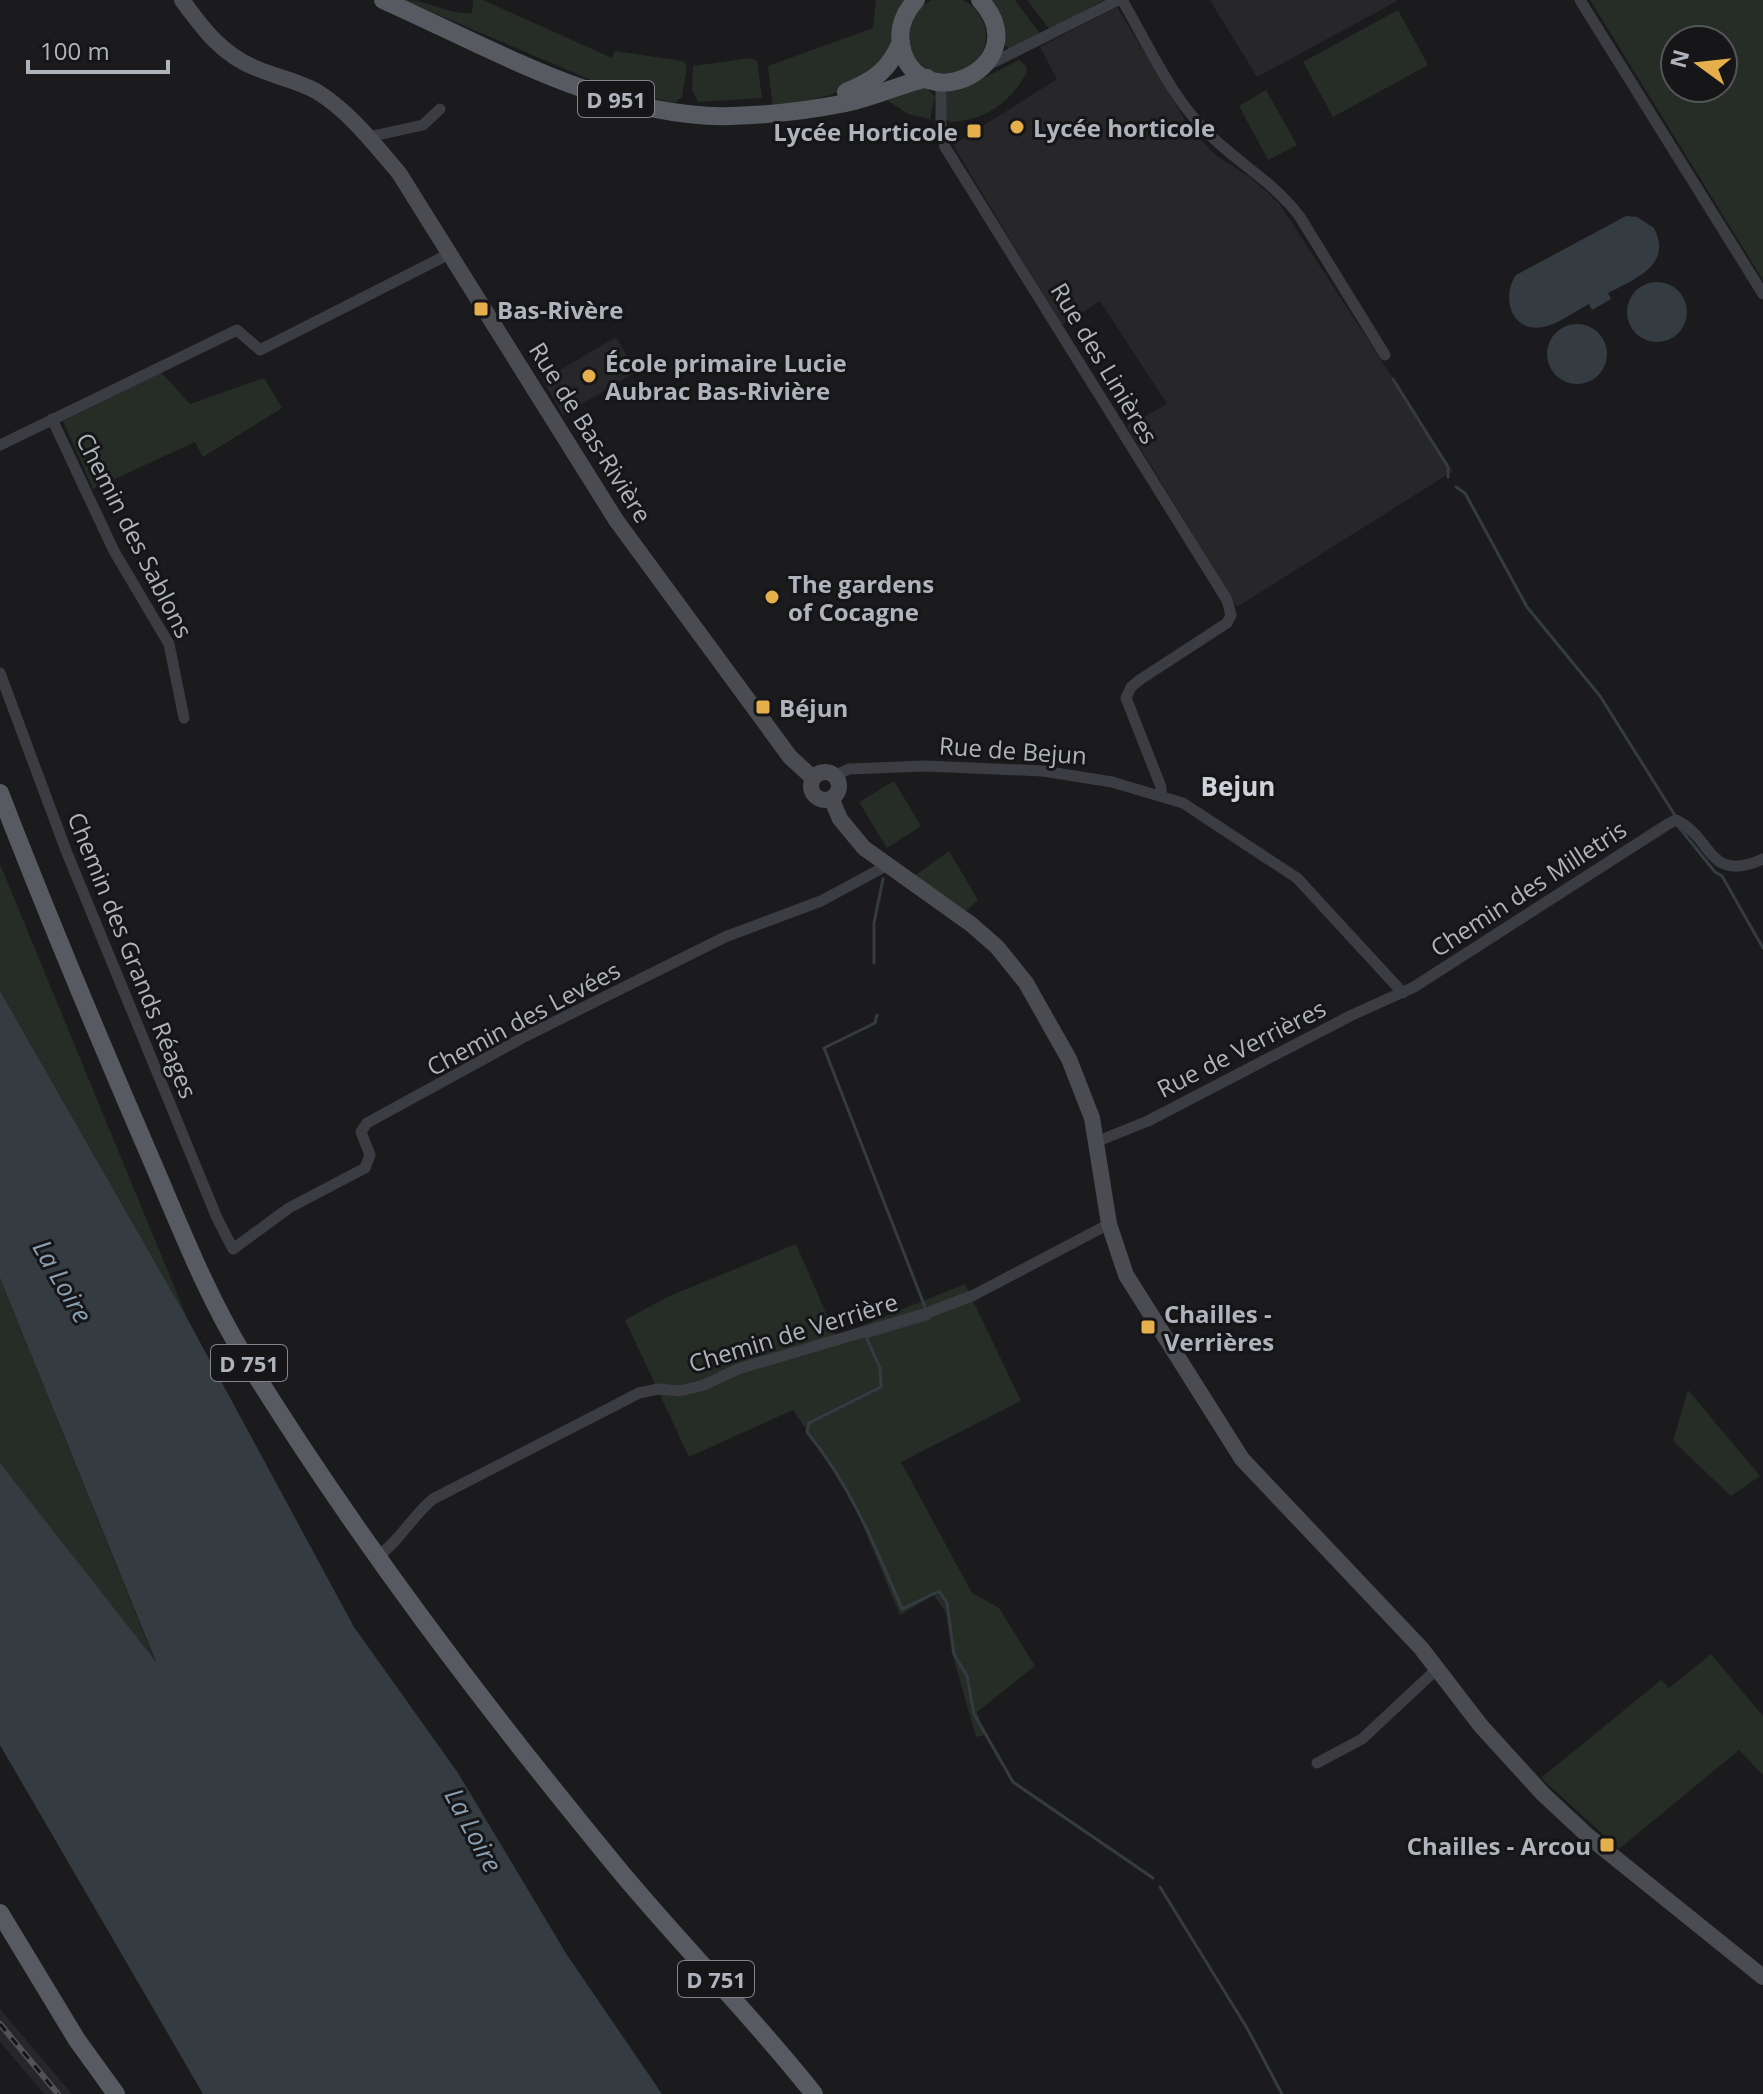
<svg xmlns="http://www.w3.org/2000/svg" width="1763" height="2094" viewBox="0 0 1763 2094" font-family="'Open Sans',sans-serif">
  <rect width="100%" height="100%" fill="#1b1b1d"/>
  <path fill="#27272a" d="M1210,0H1399L1257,77Z
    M1117,7L1191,130L1217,156L1251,178L1279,203L1453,471L1237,607L1127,426L1167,404L1100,301L1062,325L953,145L1057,79L1040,47Z
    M616,337L636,372L563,415L543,380Z
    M0,2009L72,2094H44L0,2042Z"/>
  <path fill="#252d26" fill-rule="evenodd" d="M908 36a39 39 0 1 1 78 0a39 39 0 1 1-78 0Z
    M404,0C429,0 447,15 472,13L473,0H483L612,58L615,51L683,61L687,66L682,97L674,103L607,87Z
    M876,0H905C902,14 900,30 895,43C874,90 819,99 773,109L768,66L873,28Z
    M986,0H1015L1041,35L1011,49L1005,46Z
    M1027,0H1104L1049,29Z
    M1590,0H1763V280ZM1675,40H1723V88H1675Z
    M1398,10L1428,65L1333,117L1303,62Z
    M750,58L757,61L762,98L698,102L692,89L693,66Z
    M1019,60L1026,66L1027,72C1011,102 985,121 950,122L945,118L947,91L960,90Z
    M926,87L935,97L930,119L908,114L887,100Z
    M1266,90L1297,145L1268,160L1239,106Z
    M161,372L190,404L264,378L282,408L203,457L195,442L93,489L63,421Z
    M894,781L921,826L887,848L859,802Z
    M949,851L978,900L966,911L913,877Z
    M0,864L188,1320L0,991Z
    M796,1244L836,1336L965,1284L1021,1401L901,1462L972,1593L999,1608L1035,1666L977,1712L985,1735L976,1737L952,1653L946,1613L934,1595L900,1615L850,1494L793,1410L689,1457L625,1320L667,1297Z
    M0,1278L157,1666L0,1463Z
    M1688,1390L1760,1476L1731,1496L1673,1441Z
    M1711,1654L1763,1716V1775L1739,1750L1619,1849L1541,1778L1661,1680L1669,1688Z"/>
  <path fill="#343c42" d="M1626,216L1637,217L1654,228C1673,265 1635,279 1608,293L1611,299L1592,310L1589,304C1575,311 1559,324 1543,327C1511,333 1501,297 1516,275Z
    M1627 312a30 30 0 1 1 60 0a30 30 0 1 1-60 0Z
    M1547 354a30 30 0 1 1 60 0a30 30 0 1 1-60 0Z
    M0,991L188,1320L354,1627L458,1773L567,1955L662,2094H203L0,1745V1463L156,1662L0,1278Z"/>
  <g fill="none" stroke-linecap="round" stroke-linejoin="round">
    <path stroke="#343c42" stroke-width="3" d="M1393,379L1448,467V477
      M1456,487L1465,493L1527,607L1600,696L1676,817
      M1678,826L1715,872L1722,876L1763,948
      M874,963V923L883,879
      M877,1015L875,1023L824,1048L925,1307
      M930,1318L866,1337L880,1368L881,1387L809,1423L807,1432C851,1486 875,1546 902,1609L939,1591L947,1603L954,1654L967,1676L974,1714L1013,1782L1153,1878
      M1160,1887L1247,2028L1282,2094"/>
    <path stroke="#3c3d42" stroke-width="11" d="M1122,0C1148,44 1171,98 1209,134C1239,164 1274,182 1300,217L1385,355
      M1580,0L1763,294
      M986,66L1118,0
      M941,83V125L945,147L1227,600L1231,615L1227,623L1141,679L1131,687L1126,698L1161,787V796
      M368,137L423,125L440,109
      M52,419L114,551L169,644L184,718
      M0,445L237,330L260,350L451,253
      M0,673L67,853L217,1218L233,1249L289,1208L365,1168L370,1155L361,1132L367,1123L524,1037L725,937L821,901L886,866
      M834,776L849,769L925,766L1043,771L1112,782L1183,803L1297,878L1403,993
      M1098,1141L1148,1121L1352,1015L1414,987L1668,824L1676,820C1714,838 1707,884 1763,859
      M377,1557C400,1541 411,1517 433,1499L639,1393L658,1389L680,1391L704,1385L738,1369L927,1313L974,1295L1109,1224
      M1317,1763L1362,1739L1438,1668"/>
    <path stroke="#4a4c52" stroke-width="16" d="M182,0C203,29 223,56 258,69C277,77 298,81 316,91C349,111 374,144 399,173L616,520L790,757L813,778
      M811 786a14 14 0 1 1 28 0a14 14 0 1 1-28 0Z
      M831,798L840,819L864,848L972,925L997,947L1026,983L1069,1059L1092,1118L1109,1224L1126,1275L1242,1459L1421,1648L1481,1726L1543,1794L1588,1836L1763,1977"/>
    <path stroke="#585a61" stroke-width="18" d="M383,0C489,47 613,120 731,116C767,115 811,110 846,103C874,97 899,85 927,78
      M916,0C904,13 898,28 901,45C917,123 1040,65 980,0
      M846,92C874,81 889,70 901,42
      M0,793C46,912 95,1029 145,1145C176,1216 204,1291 244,1356C354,1535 482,1703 615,1865C679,1943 751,2014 814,2094
      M0,1913L77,2040L116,2094"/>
    <defs>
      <path id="rail" d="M0,2024L58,2094"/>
    </defs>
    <use href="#rail" stroke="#515359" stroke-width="6"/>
    <use href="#rail" stroke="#161618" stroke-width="3" stroke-dasharray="9" stroke-linecap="butt"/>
  </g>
  <g fill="#e5b04b" stroke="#161618" stroke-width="3">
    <circle cx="1017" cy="127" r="8"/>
    <rect x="966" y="123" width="16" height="16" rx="4"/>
    <rect x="473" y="301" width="16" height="16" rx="4"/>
    <circle cx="589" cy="376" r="8"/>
    <circle cx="772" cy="597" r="8"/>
    <rect x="755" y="699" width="16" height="16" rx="4"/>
    <rect x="1140" y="1319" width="16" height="16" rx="4"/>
    <rect x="1599" y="1837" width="16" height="16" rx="4"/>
  </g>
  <g text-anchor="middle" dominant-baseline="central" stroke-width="6" stroke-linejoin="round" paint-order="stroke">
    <g fill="#161618" stroke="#81848a" stroke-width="2">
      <rect x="578" y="81" width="76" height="36" rx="6"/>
      <rect x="211" y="1345" width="76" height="36" rx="6"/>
      <rect x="678" y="1961" width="76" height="36" rx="6"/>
    </g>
    <g font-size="22" font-weight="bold" fill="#afb3bb">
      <text x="616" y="99">D 951</text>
      <text x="249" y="1363">D 751</text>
      <text x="716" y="1979">D 751</text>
    </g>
    <g font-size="24" font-weight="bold" fill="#afb3bb" stroke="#161618" text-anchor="start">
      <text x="1033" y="127">Lycée horticole</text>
      <text x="958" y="131" text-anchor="end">Lycée Horticole</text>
      <text x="497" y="309">Bas-Rivère</text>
      <text x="605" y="362">École primaire Lucie<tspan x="605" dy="28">Aubrac Bas-Rivière</tspan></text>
      <text x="788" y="583">The gardens<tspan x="788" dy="28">of Cocagne</tspan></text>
      <text x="779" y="707">Béjun</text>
      <text x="1164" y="1313">Chailles -<tspan x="1164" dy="28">Verrières</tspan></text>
      <text x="1591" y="1845" text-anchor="end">Chailles - Arcou</text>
    </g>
    <g font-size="24" fill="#afb3bb" stroke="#161618">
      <text transform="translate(1105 363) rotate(59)">Rue des Linières</text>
      <text transform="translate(591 432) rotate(58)">Rue de Bas-Rivière</text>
      <text transform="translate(135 535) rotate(63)">Chemin des Sablons</text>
      <text transform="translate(1013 750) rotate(4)">Rue de Bejun</text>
      <text transform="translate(1528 888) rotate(-33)">Chemin des Milletris</text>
      <text transform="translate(133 955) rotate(68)">Chemin des Grands Réages</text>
      <text transform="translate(523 1018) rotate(-28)">Chemin des Levées</text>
      <text transform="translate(1241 1048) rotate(-27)">Rue de Verrières</text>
      <text transform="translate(793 1332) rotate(-17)">Chemin de Verrière</text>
    </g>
    <g font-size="26" font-weight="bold" fill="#cfd2d8" stroke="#161618">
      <text x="1238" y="786">Bejun</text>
    </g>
    <g font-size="26" font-style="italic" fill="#89a0b3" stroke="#161618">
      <text transform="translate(63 1281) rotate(60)">La Loire</text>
      <text transform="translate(474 1830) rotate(62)">La Loire</text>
    </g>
  </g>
  <g transform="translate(1699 64) rotate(285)"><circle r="38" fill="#161618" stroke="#535559" stroke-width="2"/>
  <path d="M0-6L14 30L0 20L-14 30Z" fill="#e5b04b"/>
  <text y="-12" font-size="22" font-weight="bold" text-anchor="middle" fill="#afb3bb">N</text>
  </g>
  <path d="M28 60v12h140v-12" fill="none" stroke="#afb3bb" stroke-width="4"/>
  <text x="40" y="60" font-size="24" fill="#afb3bb" stroke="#161618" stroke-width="6" paint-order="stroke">100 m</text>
</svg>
